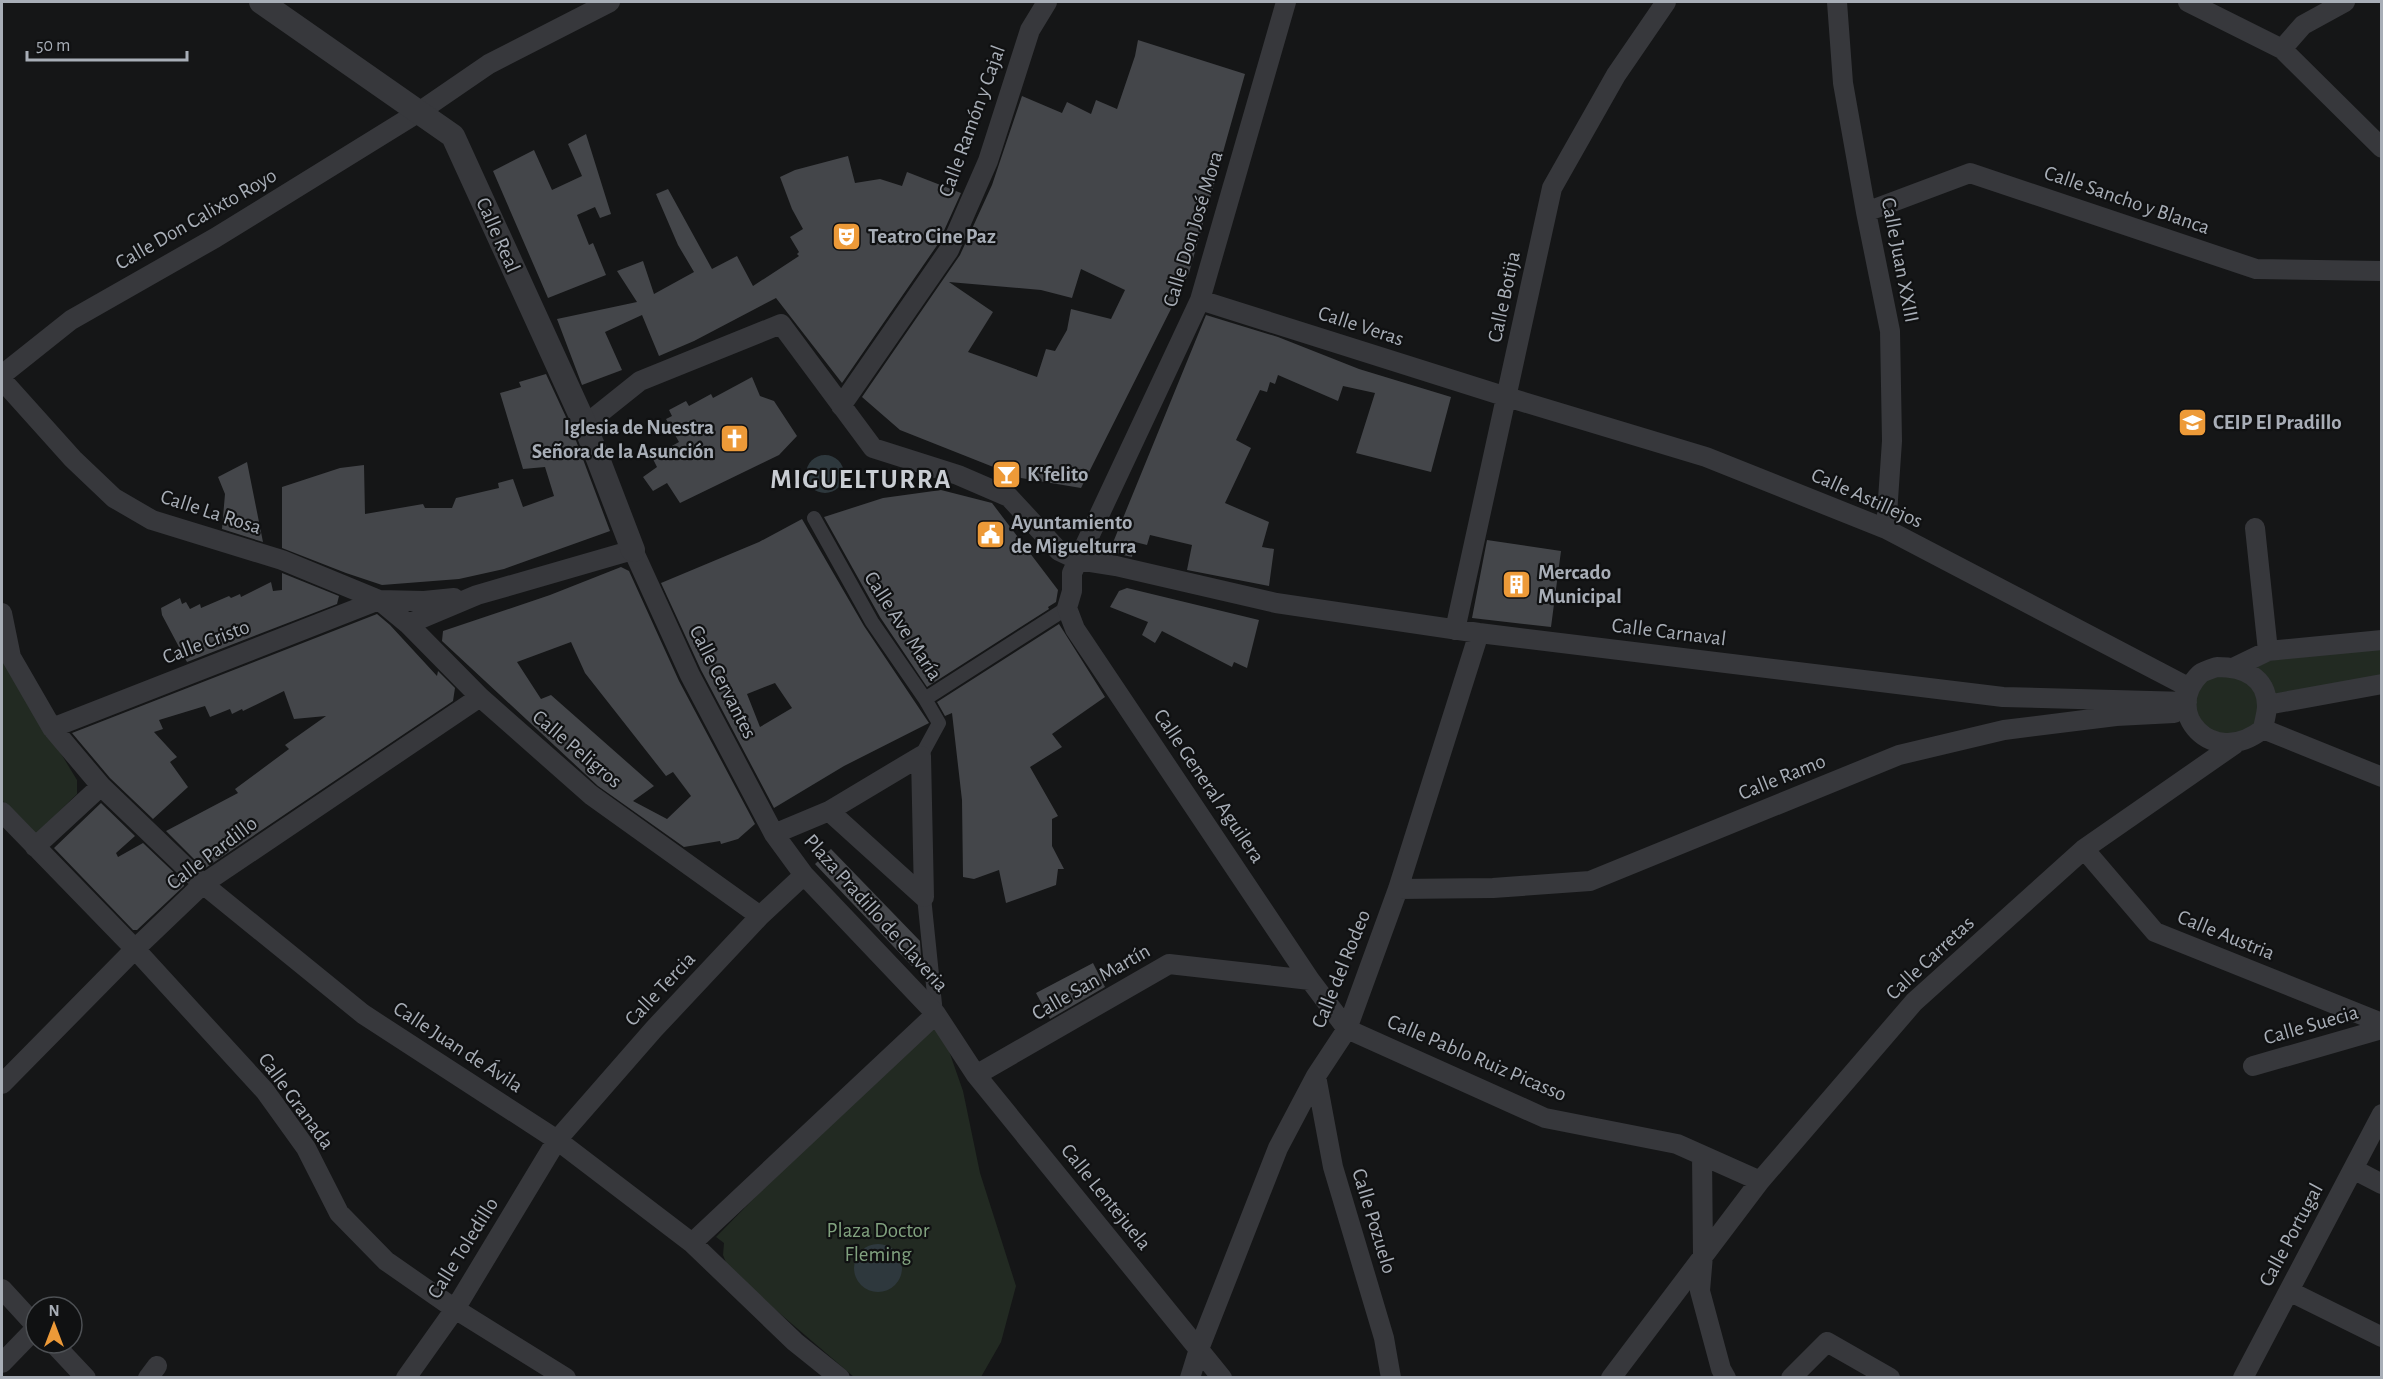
<svg xmlns="http://www.w3.org/2000/svg" width="2383" height="1379" viewBox="0 0 2383 1379" font-family="'Alegreya Sans',sans-serif">
  <rect width="100%" height="100%" fill="#151617"/>
  <path fill="#222a22" d="M2381,641V684L2267,705L2249,740L2201,736L2187,712L2201,673Z
    M2,643L10,670L77,780V794L34,836L2,800Z
    M936,1014L963,1091L980,1173L1016,1286L1001,1342L981,1377H854L729,1270L723,1255L724,1243L716,1237Z"/>
  <path fill="#2e383d" d="M806 474a19 19 0 1 1 38 0a19 19 0 1 1-38 0Z
    M854 1268a24 24 0 1 1 48 0a24 24 0 1 1-48 0Z"/>
  <path fill="#44464a" fill-rule="evenodd" d="M1138,40L1245,74L1189,273L1081,488L1021,478L900,430L862,397L960,255L992,185L1022,96L1062,113L1067,102L1091,114L1096,100L1117,109L1135,56ZM1081,269L1125,290L1111,319L1071,309L1067,330L1055,351L1046,349L1037,377L968,352L993,312L949,282L1041,290L1072,298Z
    M586,134L611,214L600,218L595,207L577,215L589,245L593,243L606,275L548,298L493,171L534,150L552,190L582,176L568,144Z
    M848,156L855,183L880,179L902,186L907,172L961,193L938,244L842,383L776,298L694,341L659,356L642,315L605,332L622,370L582,385L557,319L637,302L617,271L643,261L654,294L694,272L678,245L656,194L668,189L712,269L737,256L753,286L799,256L797,254L799,252L790,237L803,229L792,209L780,177L795,170Z
    M1206,315L1278,337L1359,369L1451,397L1431,472L1356,453L1375,393L1343,386L1338,401L1278,375L1275,384L1270,382L1267,392L1260,390L1236,440L1251,448L1225,503L1269,522L1262,547L1274,549L1269,586L1187,570L1192,545L1150,535L1147,545L1135,542L1132,557L1119,554L1112,545Z
    M546,374L572,430L610,531L504,569L459,579L382,585L346,573L282,548V487L340,468L364,465L365,514L423,504L425,508H452L456,498L499,488L498,483L513,479L523,507L554,496L545,467L523,469L500,393L521,387L519,382Z
    M752,377L760,396L774,401L797,436L779,455L680,503L667,483L653,491L643,477L657,467L652,457L679,442L666,419L672,416L669,410L686,401L689,406L711,394L713,398Z
    M247,462L263,542L222,529L225,494L218,477Z
    M941,490L992,503L1058,590L1056,602L1048,607L1049,609L927,687L880,617L824,517L883,498Z
    M802,519L864,626L929,723L844,766L774,808L701,670L661,583L759,542ZM775,683L792,708L760,727L747,694Z
    M1487,540L1561,551L1551,627L1472,618Z
    M621,567L629,571L679,681L755,824L738,839L721,844L720,841L684,847L598,786L442,641L443,631L550,595ZM571,642L585,673L666,776L673,772L691,796L667,819L633,801L654,786L551,695L541,699L517,662Z
    M282,573L339,596L337,604L187,662L162,615L161,608L180,598L182,604L186,602L190,609L200,604L201,608L229,596L231,598L240,594L241,597L271,582L273,591L282,590Z
    M1127,588L1259,620L1247,668L1234,662L1232,667L1162,631L1155,643L1142,635L1148,622L1110,607L1119,591Z
    M377,614L390,625L437,676L438,671L455,688L453,701L204,869L166,831L238,793L235,789L289,749L285,745L326,716L294,719L284,691L243,711L242,709L232,714L230,709L210,717L205,706L159,720L163,729L154,732L177,757L170,762L188,787L153,819L110,778L72,733Z
    M1059,624L1105,697L1052,734L1062,747L1030,767L1058,816L1052,819V846L1064,869H1058L1056,885L1006,903L999,870L974,879L963,877L962,800L952,713L945,716L937,702Z
    M101,803L135,836L116,853L118,857L143,843L184,882V886L137,930H133L54,848Z
    M831,849L920,941L921,958L912,966L815,864Z
    M1093,963L1105,987L1050,1019L1036,993Z"/>
  <g fill="none" stroke-linecap="round" stroke-linejoin="round">
    <path stroke="#37383c" stroke-width="14" d="M814,518L872,622L925,699L939,723L921,756
      M925,699L1067,608
      M924,897L936,1014"/>
    <path stroke="#37383c" stroke-width="20" d="M1286,2L1200,300L1072,573V591L1067,608L1075,629L1310,980L1347,1029L1545,1118L1677,1144L1760,1181
      M1837,2L1843,83L1866,212L1890,331L1892,441L1886,529
      M2188,2L2282,49L2382,148
      M2282,49L2303,25L2345,2
      M1866,212L1970,173L2256,269L2382,271
      M1200,300L1507,397L1706,457L1886,529L2190,688
      M2,375L71,320L215,238L419,112L489,64L610,2
      M2,380L73,459L114,498L152,520L282,560L379,600L408,624L480,697L591,795L760,916
      M841,406L949,250L988,161L1030,30L1047,2
      M585,425L640,381L781,324L873,448L958,475L1009,497L1059,551L1078,560L1116,566L1276,603L1479,633L2003,697L2187,702
      M2255,528L2268,651
      M2,613L11,657L52,728L101,786L203,884L363,1014L557,1140L692,1243L795,1342L840,1378
      M408,624L477,595L633,550L690,675L774,834L804,875L936,1014L976,1075L1222,1378
      M1455,630L1552,188L1616,75L1666,2
      M2217,667C2242,667 2267,676 2267,706C2267,713 2264,722 2263,729C2211,770 2162,711 2200,674C2204,671 2211,669 2217,667Z
      M2235,667L2268,651L2382,640
      M2267,705L2382,684
      M52,728L379,600L424,601L454,598
      M2263,729L2382,777
      M829,811L924,897
      M2,812L135,949L265,1091L306,1148L339,1213L386,1261L455,1309L566,1378
      M774,834L829,811L921,756L924,897
      M35,847L101,786
      M2084,849L2155,932L2382,1023
      M1398,889L1493,888L1590,881L1899,755L2004,730L2116,716L2174,713
      M2253,1066L2382,1029
      M976,1075L1169,964L1310,980
      M1316,1076L1333,1167L1384,1338L1391,1378
      M2,1084L135,949L203,884L480,697
      M1702,1155L1703,1255L1700,1291L1721,1369L1726,1378
      M2353,1169L2382,1184
      M692,1243L936,1014
      M2,1289L36,1326
      M2289,1291L2382,1337
      M53,1343L86,1378
      M2,1363L36,1328
      M148,1378L157,1366
      M406,1378L455,1309L557,1140L654,1029L760,916L804,875
      M1190,1378L1199,1349L1278,1148L1316,1076L1347,1029L1398,889L1479,633
      M1611,1378L1760,1181L1914,1002L2084,849L2235,744
      M1791,1378L1827,1342L1890,1378
      M2243,1378L2382,1114"/>
    <path stroke="#37383c" stroke-width="24" d="M261,2L453,136L585,425L633,550"/>
  </g>
  <defs>
    <symbol id="theatre-square" viewBox="-11 -11 22 22"><rect x="-9" y="-9" width="18" height="18" rx="4" fill="#ed9a38" stroke="#101112"/><path d="M-5-5.5Q0-4 5-5.5V0Q5 5 0 6Q-5 5-5 0ZM-3.3-2.5H-1v1.5H-3.3ZM1-2.5H3.3v1.5H1ZM-2.8 1Q0 5.5 2.8 1Z" fill="#fff"/></symbol>
    <symbol id="school-square" viewBox="-11 -11 22 22"><rect x="-9" y="-9" width="18" height="18" rx="4" fill="#ed9a38" stroke="#101112"/><path d="M0-5L7-2L0 1L-7-2ZM-4 1L0 2.5L4 1V4Q0 6-4 4Z" fill="#fff"/></symbol>
    <symbol id="church-square" viewBox="-11 -11 22 22"><rect x="-9" y="-9" width="18" height="18" rx="4" fill="#ed9a38" stroke="#101112"/><path d="M-1.2-6h2.4v3.5h3.3v2.4h-3.3V6h-2.4V-.1h-3.3v-2.4h3.3Z" fill="#fff"/></symbol>
    <symbol id="bar-square" viewBox="-11 -11 22 22"><rect x="-9" y="-9" width="18" height="18" rx="4" fill="#ed9a38" stroke="#101112"/><path d="M-6-5H6L.8 .8V4.5H3.5V6h-7V4.5H-.8V.8Z" fill="#fff"/></symbol>
    <symbol id="civic-square" viewBox="-11 -11 22 22"><rect x="-9" y="-9" width="18" height="18" rx="4" fill="#ed9a38" stroke="#101112"/><path d="M-.6-6.5H3V-4.5H.6V-3L4-1V1h2V6H-6V1h2V-1L-.6-3ZM-1.2 2.5V6h2.4V2.5Z" fill="#fff"/></symbol>
    <symbol id="building-square" viewBox="-11 -11 22 22"><rect x="-9" y="-9" width="18" height="18" rx="4" fill="#ed9a38" stroke="#101112"/><path d="M-4-6H4V6H1V3H-1V6H-4ZM-2.5-4.3h1.7v1.8h-1.7ZM.8-4.3h1.7v1.8H.8ZM-2.5-1h1.7V.8h-1.7ZM.8-1h1.7V.8H.8Z" fill="#fff"/></symbol>
  </defs>
  <g fill-rule="evenodd">
    <use href="#theatre-square" x="830" y="220" width="33" height="33"/>
    <use href="#school-square" x="2176" y="406" width="33" height="33"/>
    <use href="#church-square" x="718" y="422" width="33" height="33"/>
    <use href="#bar-square" x="990" y="458" width="33" height="33"/>
    <use href="#civic-square" x="974" y="518" width="33" height="33"/>
    <use href="#building-square" x="1500" y="568" width="33" height="33"/>
  </g>
  <g text-anchor="middle" dominant-baseline="central" stroke-width="4.5" stroke-linejoin="round" paint-order="stroke">
    <g font-size="21" fill="#a8aeb7" stroke="#101112">
      <text transform="translate(972 121) rotate(-70)">Calle Ramón y Cajal</text>
      <text transform="translate(2127 200) rotate(19)">Calle Sancho y Blanca</text>
      <text transform="translate(196 219) rotate(-30)">Calle Don Calixto Royo</text>
      <text transform="translate(1193 229) rotate(-73)">Calle Don José Mora</text>
      <text transform="translate(498 235) rotate(66)">Calle Real</text>
      <text transform="translate(1900 260) rotate(79)">Calle Juan XXIII</text>
      <text transform="translate(1504 297) rotate(-78)">Calle Botija</text>
      <text transform="translate(1361 326) rotate(18)">Calle Veras</text>
      <text transform="translate(1867 498) rotate(24)">Calle Astillejos</text>
      <text transform="translate(211 512) rotate(18)">Calle La Rosa</text>
      <text transform="translate(903 626) rotate(57)">Calle Ave María</text>
      <text transform="translate(1669 632) rotate(7)">Calle Carnaval</text>
      <text transform="translate(206 642) rotate(-21)">Calle Cristo</text>
      <text transform="translate(723 682) rotate(63)">Calle Cervantes</text>
      <text transform="translate(577 749) rotate(40)">Calle Peligros</text>
      <text transform="translate(1782 777) rotate(-22)">Calle Ramo</text>
      <text transform="translate(1209 786) rotate(56)">Calle General Aguilera</text>
      <text transform="translate(212 853) rotate(-37)">Calle Pardillo</text>
      <text transform="translate(876 913) rotate(48)">Plaza Pradillo de Claveria</text>
      <text transform="translate(2226 935) rotate(22)">Calle Austria</text>
      <text transform="translate(1930 958) rotate(-43)">Calle Carretas</text>
      <text transform="translate(1341 969) rotate(-68)">Calle del Rodeo</text>
      <text transform="translate(1091 982) rotate(-30)">Calle San Martín</text>
      <text transform="translate(660 989) rotate(-47)">Calle Tercia</text>
      <text transform="translate(2311 1025) rotate(-16)">Calle Suecia</text>
      <text transform="translate(458 1047) rotate(33)">Calle Juan de Ávila</text>
      <text transform="translate(1477 1058) rotate(23)">Calle Pablo Ruiz Picasso</text>
      <text transform="translate(296 1101) rotate(54)">Calle Granada</text>
      <text transform="translate(1106 1197) rotate(51)">Calle Lentejuela</text>
      <text transform="translate(1374 1221) rotate(73)">Calle Pozuelo</text>
      <text transform="translate(2291 1235) rotate(-62)">Calle Portugal</text>
      <text transform="translate(463 1248) rotate(-58)">Calle Toledillo</text>
    </g>
    <g font-size="21" font-weight="bold" fill="#a8aeb7" stroke="#101112" text-anchor="start">
      <text x="868" y="236">Teatro Cine Paz</text>
      <text x="2213" y="422">CEIP El Pradillo</text>
      <text x="714" y="427" text-anchor="end">Iglesia de Nuestra<tspan x="714" dy="24">Señora de la Asunción</tspan></text>
      <text x="1027" y="474">K'felito</text>
      <text x="1011" y="522">Ayuntamiento<tspan x="1011" dy="24">de Miguelturra</tspan></text>
      <text x="1538" y="572">Mercado<tspan x="1538" dy="24">Municipal</tspan></text>
    </g>
    <g font-size="21" fill="#81a27f" stroke="#101112">
      <text x="878" y="1230">Plaza Doctor<tspan x="878" dy="24">Fleming</tspan></text>
    </g>
    <g font-size="27" font-weight="bold" letter-spacing="1.5" fill="#c9cdd3" stroke="#101112">
      <text x="861" y="479">MIGUELTURRA</text>
    </g>
  </g>
  <rect width="2383" height="1379" fill="none" stroke="#a8aeb7" stroke-width="6"/>
  <g transform="translate(54 1325)"><circle r="28" fill="#101112" stroke="#4d5054" stroke-width="1.5"/>
  <path d="M0-4.5L10 22L0 15L-10 22Z" fill="#ed9a38"/>
  <text y="-9" font-size="16" font-weight="bold" text-anchor="middle" fill="#a8aeb7">N</text>
  </g>
  <path d="M27 51v9h160v-9" fill="none" stroke="#a8aeb7" stroke-width="3"/>
  <text x="36" y="51" font-size="18" fill="#a8aeb7" stroke="#101112" stroke-width="4.5" paint-order="stroke">50 m</text>
</svg>
